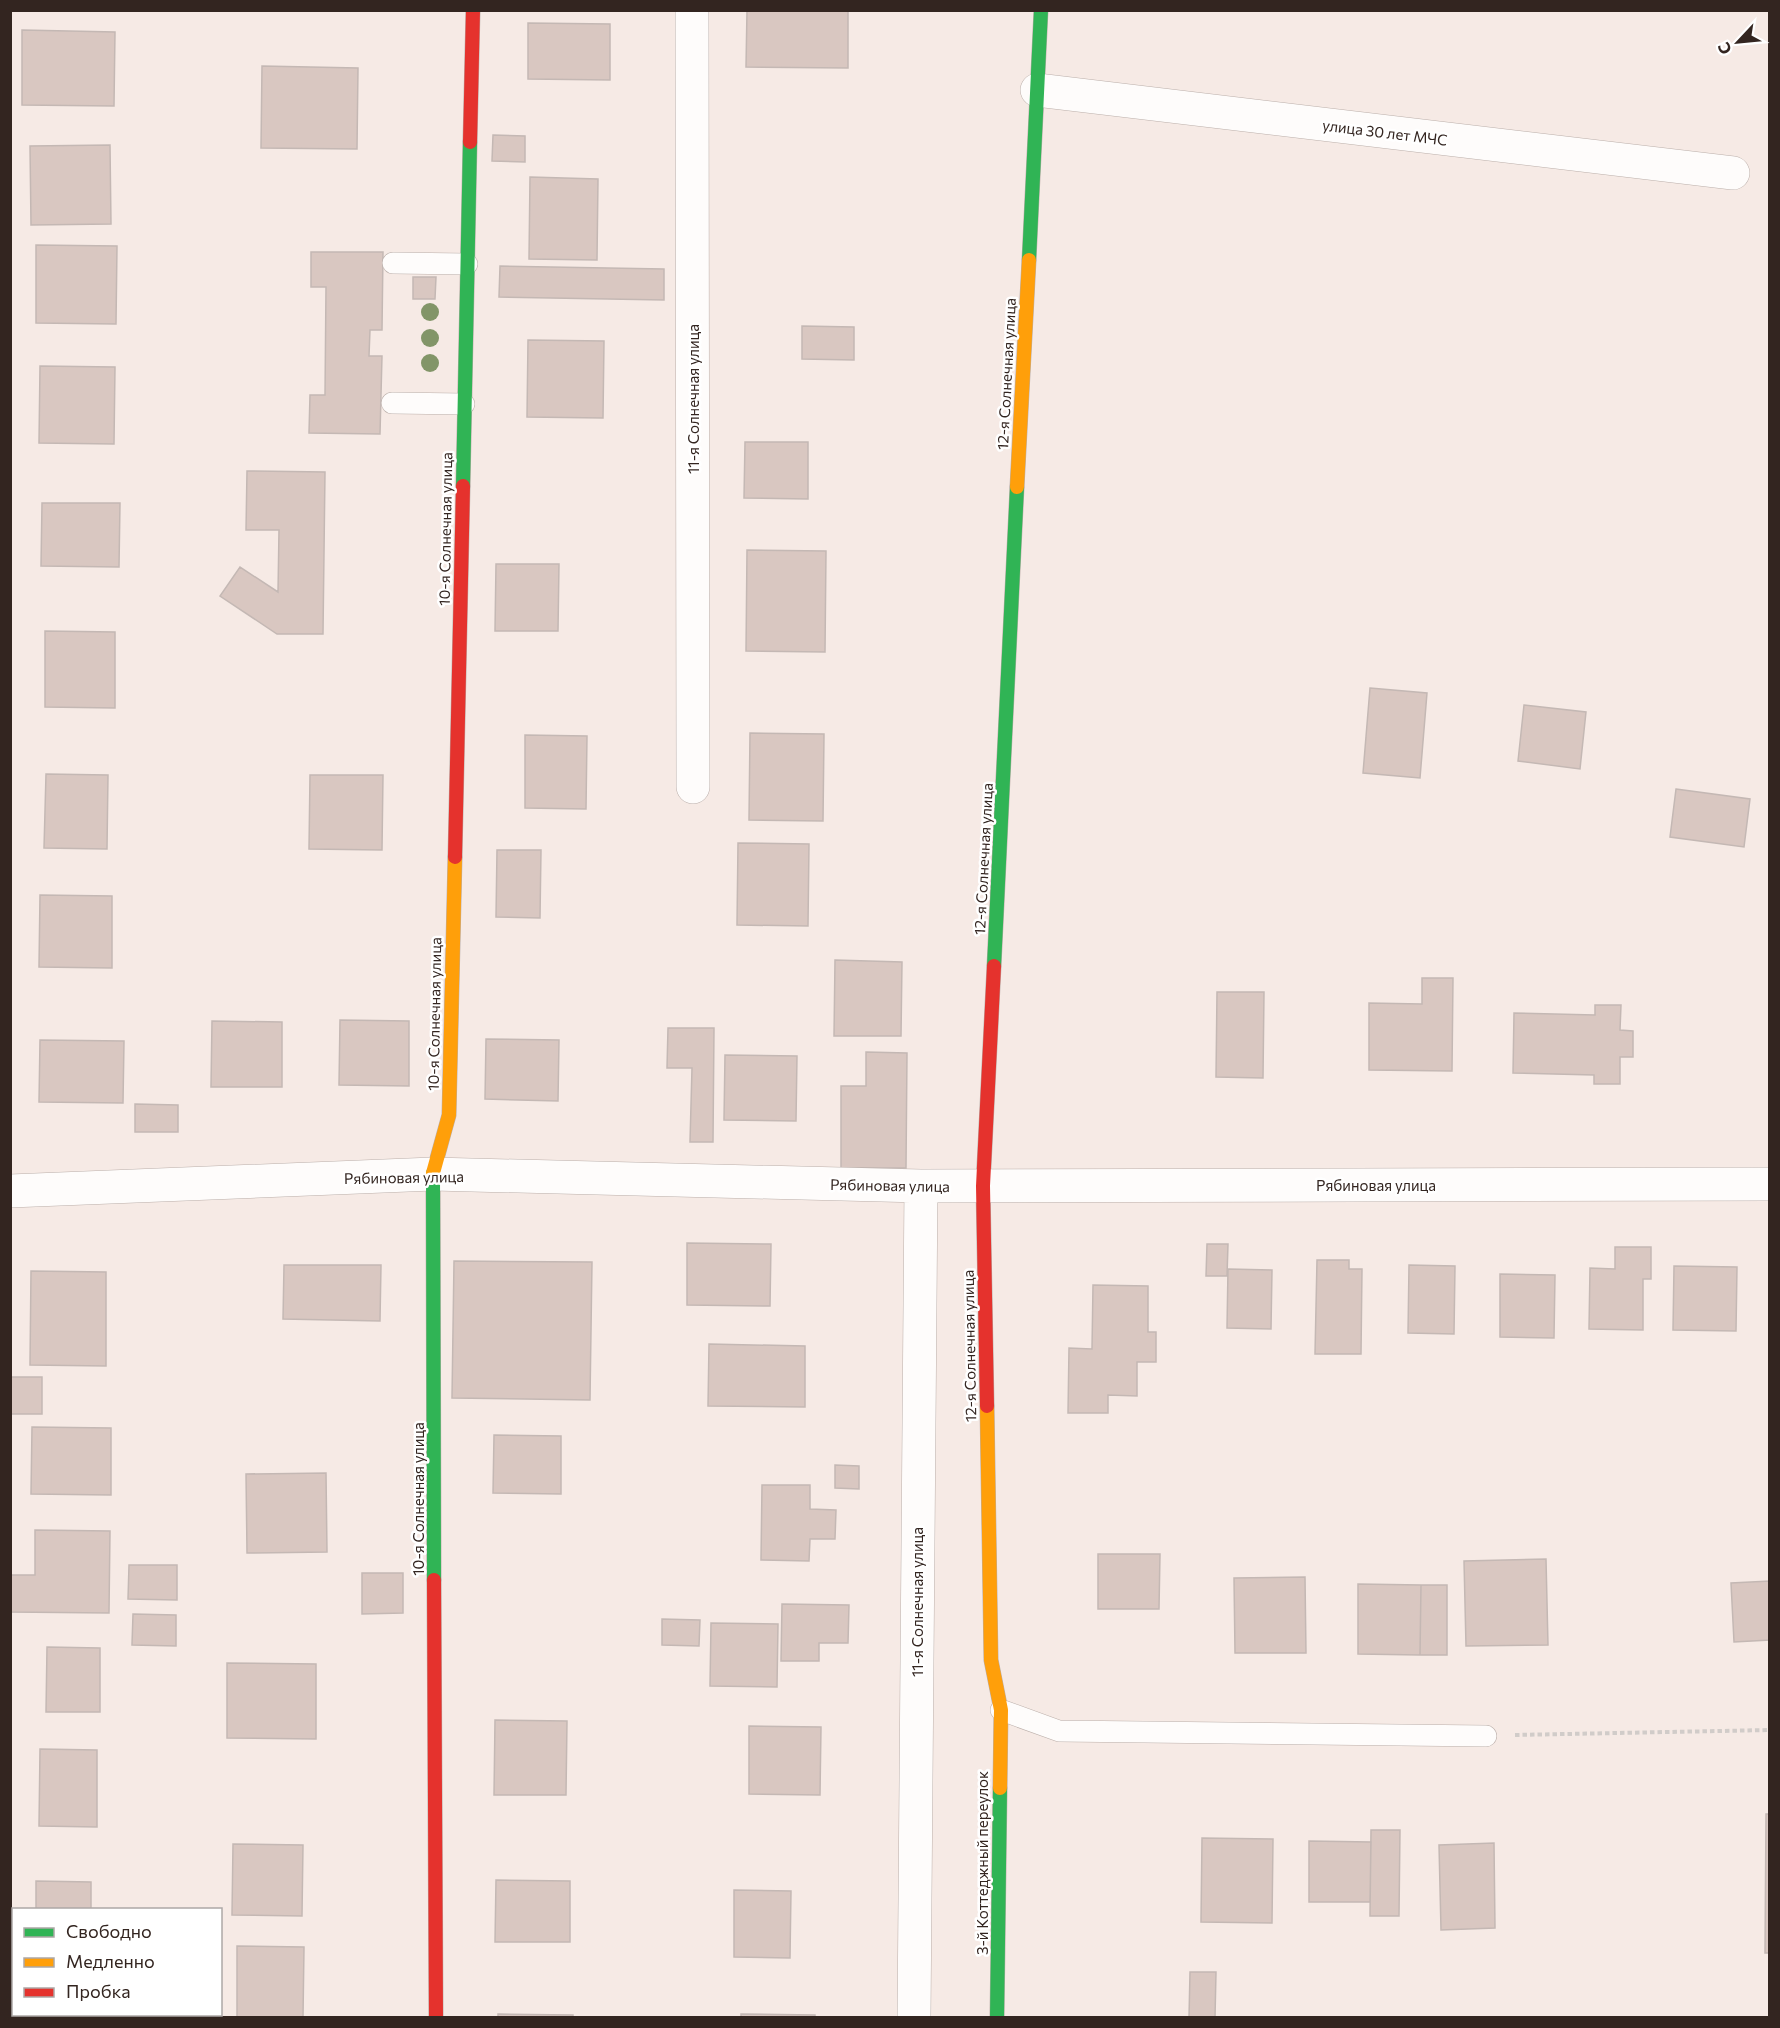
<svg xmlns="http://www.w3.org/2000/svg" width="1780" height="2028" viewBox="0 0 1780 2028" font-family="Commissioner,sans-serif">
  <rect width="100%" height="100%" fill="#f6eae5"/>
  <path fill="#d9c7c1" stroke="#c4b8b4" stroke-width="1.5" d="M747,10H848V68L746,67Z
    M528,23L610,24V80L528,79Z
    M22,30L115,32L114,106L22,105Z
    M262,66L358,68L357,149L261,148Z
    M493,135L525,136V162L492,161Z
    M110,145L111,224L31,225L30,146Z
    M530,177L598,179L597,260L529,259Z
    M36,245L117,246L116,324L36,323Z
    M311,252H383L382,330H370L369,356H382L380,434L309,433L310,395H325L326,287H311Z
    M500,266L664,269V300L499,297Z
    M413,277H436L435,299H413Z
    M802,326L854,327V360L802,359Z
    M528,340L604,341L603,418L527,417Z
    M40,366L115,367L114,444L39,443Z
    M745,442H808V499L744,498Z
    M247,471L325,472L323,634H277L220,596L240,567L278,592L279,530H246Z
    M42,503H120L119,567L41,566Z
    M747,550L826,551L825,652L746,651Z
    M496,564H559L558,631H495Z
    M45,631L115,632V708L45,707Z
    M1370,688L1427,693L1420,778L1363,773Z
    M1524,705L1586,712L1580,769L1518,761Z
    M750,733L824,734L823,821L749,820Z
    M525,735L587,736L586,809L525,808Z
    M46,774L108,775L107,849L44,848Z
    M310,775H383L382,850L309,849Z
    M1676,789L1750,799L1744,847L1670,837Z
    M738,843L809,844L808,926L737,925Z
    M497,850H541L540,918L496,917Z
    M40,895L112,896V968L39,967Z
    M835,960L902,962L901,1036H834Z
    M1422,978H1453L1452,1071L1369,1070V1003L1422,1004Z
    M1217,992H1264L1263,1078L1216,1077Z
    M1595,1005H1621L1620,1030L1633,1031V1057H1620V1084H1594V1075L1513,1073L1514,1013L1595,1015Z
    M340,1020L409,1021V1086L339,1085Z
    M212,1021L282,1022V1087H211Z
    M668,1028H714L713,1142H690L692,1068H667Z
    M486,1039L559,1040L558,1101L485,1099Z
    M40,1040L124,1041L123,1103L39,1102Z
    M866,1052L907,1053L906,1168H841V1086H866Z
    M725,1055L797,1056L796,1121L724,1120Z
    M135,1104L178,1105V1132H135Z
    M687,1243L771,1244L770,1306L687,1305Z
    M1207,1244H1228L1227,1276H1206Z
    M1615,1247H1651V1279H1643V1330L1589,1329L1590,1268L1615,1269Z
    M1317,1260H1349V1269H1362L1361,1354H1315Z
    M454,1261L592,1262L590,1400L452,1398Z
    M284,1265H381L380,1321L283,1319Z
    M1409,1265L1455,1266L1454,1334L1408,1333Z
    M1674,1266L1737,1267L1736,1331L1673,1330Z
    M1228,1269L1272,1270L1271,1329L1227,1328Z
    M31,1271L106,1272V1366L30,1365Z
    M1500,1274L1555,1275L1554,1338L1500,1337Z
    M1093,1285L1148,1286V1332H1156V1362H1137V1396L1108,1395V1413H1068L1069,1348L1092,1349Z
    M709,1344L805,1346V1407L708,1406Z
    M10,1377H42V1414H10Z
    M32,1427L111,1428V1495L31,1494Z
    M494,1435L561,1436V1494L493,1493Z
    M835,1465L859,1466V1489L835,1488Z
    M326,1473L327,1552L247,1553L246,1474Z
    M762,1485H810V1509L836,1510L835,1539H810L809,1561L761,1560Z
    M35,1530L110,1531L109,1613L10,1612V1575H35Z
    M1098,1554H1160L1159,1609H1098Z
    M1546,1559L1548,1645L1466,1646L1464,1561Z
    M129,1565H177V1600L128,1599Z
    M362,1573H403V1613L362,1614Z
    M1305,1577L1306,1653H1235L1234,1578Z
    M1770,1581V1640L1734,1642L1731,1583Z
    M1358,1584L1421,1585L1420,1655L1358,1654Z
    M1421,1585H1447V1655H1420Z
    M782,1604L849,1605L848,1643H819V1661H781Z
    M133,1614L176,1615V1646L132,1645Z
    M662,1619L700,1620L699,1646L662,1645Z
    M711,1623L778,1624L777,1687L710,1686Z
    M47,1647L100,1648V1712H46Z
    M227,1663L316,1664V1739L227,1738Z
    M495,1720L567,1721L566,1795H494Z
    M749,1726L821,1727L820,1795L749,1794Z
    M40,1749L97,1750V1827L39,1826Z
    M1766,1814H1770V1953H1765Z
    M1371,1830H1400L1399,1916H1370Z
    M1202,1838L1273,1839L1272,1923L1201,1922Z
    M1309,1841L1371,1842L1370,1902H1309Z
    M1494,1843L1495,1928L1441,1930L1439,1845Z
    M233,1844L303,1845L302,1916L232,1915Z
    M496,1880L570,1881V1942H495Z
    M36,1881L91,1882V1910H36Z
    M734,1890L791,1891L790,1958L734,1957Z
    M237,1946L304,1947L303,2018H237Z
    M1190,1972H1216L1215,2018H1189Z
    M34,2014H90V2018H34Z
    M498,2014L573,2015V2018H498Z
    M741,2014L815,2015V2018H741Z"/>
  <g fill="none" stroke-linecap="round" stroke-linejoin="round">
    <defs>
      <path id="lane" d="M393,263L467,264
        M392,403L464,404
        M1001,1710L1059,1731L1486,1736"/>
      <path id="street" d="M692,10L693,787
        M1037,90L1733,173
        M10,1191L433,1174L921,1186L1770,1184
        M914,2018L921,1186"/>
      <path id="fast" d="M1029,260L1041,10
        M463,486L470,142
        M994,966L1017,487
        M433,1173L434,1580
        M997,2018L1000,1788"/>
      <path id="slow" d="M1017,487L1029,260
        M433,1173L449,1115L455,857
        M987,1406L991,1660L1001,1710L1000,1788"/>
      <path id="jam" d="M470,142L473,10
        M455,857L463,486
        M987,1406L983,1186L994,966
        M434,1580L436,2018"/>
    </defs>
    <use href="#lane" stroke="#bbafaa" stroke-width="22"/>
    <use href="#street" stroke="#bbafaa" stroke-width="34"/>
    <use href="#fast" stroke="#bbafaa" stroke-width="15"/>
    <use href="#slow" stroke="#bbafaa" stroke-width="15"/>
    <use href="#jam" stroke="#bbafaa" stroke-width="15"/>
    <path stroke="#d1ccc9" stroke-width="4" stroke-dasharray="4.5 3" stroke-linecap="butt" d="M1515,1735L1770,1730"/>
    <use href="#lane" stroke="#fefcfb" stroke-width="21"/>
    <use href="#street" stroke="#fefcfb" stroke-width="33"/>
    <use href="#fast" stroke="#30b455" stroke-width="14"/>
    <use href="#slow" stroke="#ff9f0a" stroke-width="14"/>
    <use href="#jam" stroke="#e5322d" stroke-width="14"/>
  </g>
  <g fill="#829568">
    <circle cx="430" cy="312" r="9"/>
    <circle cx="430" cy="338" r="9"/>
    <circle cx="430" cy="363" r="9"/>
  </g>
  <g text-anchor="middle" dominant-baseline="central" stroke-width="5" stroke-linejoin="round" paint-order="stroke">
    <g font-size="15" fill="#332520" stroke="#fff">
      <text transform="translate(1385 132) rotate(7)">улица 30 лет МЧС</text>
      <text transform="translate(1006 374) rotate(-87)">12-я Солнечная улица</text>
      <text transform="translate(693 399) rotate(-90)">11-я Солнечная улица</text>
      <text transform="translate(445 529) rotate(-89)">10-я Солнечная улица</text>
      <text transform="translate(983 859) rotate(-87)">12-я Солнечная улица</text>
      <text transform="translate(434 1014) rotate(-89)">10-я Солнечная улица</text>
      <text transform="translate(404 1177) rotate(-1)">Рябиновая улица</text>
      <text transform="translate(890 1185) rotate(1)">Рябиновая улица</text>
      <text x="1376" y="1185">Рябиновая улица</text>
      <text transform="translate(969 1346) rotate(-91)">12-я Солнечная улица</text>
      <text transform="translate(418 1499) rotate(-90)">10-я Солнечная улица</text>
      <text transform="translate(917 1602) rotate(-90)">11-я Солнечная улица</text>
      <text transform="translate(982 1863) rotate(-90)">3-й Коттеджный переулок</text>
    </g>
  </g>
  <rect width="1780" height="2028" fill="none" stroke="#332520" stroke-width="24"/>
  <rect x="12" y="1908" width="210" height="108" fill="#ffffff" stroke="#ada8a6" stroke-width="1.5"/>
  <rect x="24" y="1928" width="30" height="9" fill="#30b455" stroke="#ada8a6" stroke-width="1.5"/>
  <text x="66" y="1938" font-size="18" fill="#332520">Свободно</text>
  <rect x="24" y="1958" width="30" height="9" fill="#ff9f0a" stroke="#ada8a6" stroke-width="1.5"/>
  <text x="66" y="1968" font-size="18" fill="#332520">Медленно</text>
  <rect x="24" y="1988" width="30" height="9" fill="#e5322d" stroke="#ada8a6" stroke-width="1.5"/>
  <text x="66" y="1998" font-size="18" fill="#332520">Пробка</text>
  <g transform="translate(1738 42) rotate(244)" stroke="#ffffff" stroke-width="4.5" paint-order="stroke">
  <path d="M0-4.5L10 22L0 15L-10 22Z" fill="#332520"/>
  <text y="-9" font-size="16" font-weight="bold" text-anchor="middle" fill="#332520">С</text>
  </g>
</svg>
